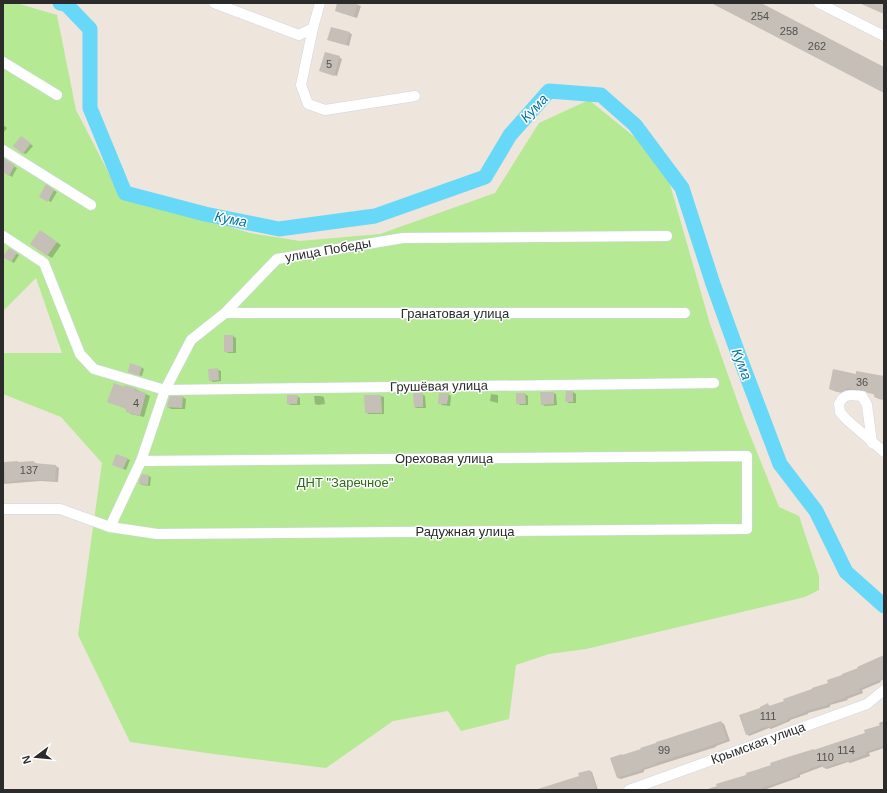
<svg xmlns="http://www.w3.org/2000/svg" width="887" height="793" viewBox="0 0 887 793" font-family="Helvetica,sans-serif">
  <rect width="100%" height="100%" fill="#eee5dc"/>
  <path fill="#b5e994" d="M3,3H16L57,15L76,110L119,193L250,233L300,241L380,234L495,193L539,123L589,100L637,139L669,181L710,324L744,420L779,507L799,516L819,576V590L805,597L586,649L549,654L516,665L509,719L461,731L448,711L393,721L326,768L214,754L130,742L78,635L102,463L61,417L3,394V353H62L36,278L3,311Z"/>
  <path fill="#0003" d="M338,3H352L361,6L357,18L339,12Z
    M349,33L352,34L349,46L331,41L329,40Z
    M339,57L342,59L337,76L323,72Z
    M3,125L7,128L3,133Z
    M24,139L33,146L26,154L23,153Z
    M4,160L17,168L12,177L3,171V162Z
    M46,186L57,192L51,202L40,196Z
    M45,234L61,245L52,258L47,255Z
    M9,249L19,255L14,263L11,261Z
    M233,336L236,338V353H228L225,351Z
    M141,367L144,369L142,376L132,373Z
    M218,370L221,371V381L213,382L210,380Z
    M857,375L884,377V400L879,399L875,397V395L867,391L850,390V392L846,394L834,391L830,389Z
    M135,389L150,396L144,417L131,414L127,411Z
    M567,392H573L576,394V403H569L566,401Z
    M553,393L556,394L557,405L545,406L542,404Z
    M422,394L425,396L426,408H417L414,407Z
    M448,394L451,396L450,406L442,405L439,403Z
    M491,394L498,395V403L490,401Z
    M517,394H525L528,396V405H520L517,403Z
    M297,396L300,398V405H291L288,404Z
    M314,396H321L324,397L325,404L318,405L315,404Z
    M365,396H381L384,397V414H368L366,412Z
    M183,397L186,399L185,409H171L168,407Z
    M127,459L130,460L126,470L116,466Z
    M17,462L19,463L34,462L37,464V465L56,466L59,468L58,482L40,481L3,484V463Z
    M148,476L151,477L150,486L143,485L140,484Z
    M884,656V679L880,681L881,682L862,690L863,693L847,699L848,700L830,705V707L808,713V714L790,720V721L771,729L769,728L749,736L747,734L761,708L768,705L772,707L830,683Z
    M884,721V745L883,746L884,748L869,753L870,756L850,763L848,762L827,769L824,768V766L800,775V777L764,790H704L718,786L815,750L866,733L880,726L879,723Z
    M721,722L724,724L730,741L716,746V747L659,765L644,770V772L621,779L618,778L612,759L623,756Z
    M589,771L592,772L598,790H535L581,777Z"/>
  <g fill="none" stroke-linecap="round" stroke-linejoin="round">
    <path stroke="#67d8f8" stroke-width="15" d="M60,3L66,4L90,29V108L125,193L205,214L279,229L375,216L485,177L510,135L549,91L601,95L635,125L682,188L713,284L735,345L780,464L816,511L846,572L884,606"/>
  </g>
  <path fill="#c6bfb8" d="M337,3H358L354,17L335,11Z
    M711,3H761L884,67V93Z
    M859,3H884V14Z
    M331,27L350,32L346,45L327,40Z
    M325,52L340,56L334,76L319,71Z
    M21,136L31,143L23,154L13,146Z
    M3,158L15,165L9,176L3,172Z
    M46,184L54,190L48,202L39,197Z
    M40,230L57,242L47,256L30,244Z
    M9,248L17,253L11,262L3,257Z
    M224,335H233V352H224Z
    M130,363L142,367L139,376L128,372Z
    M218,368L219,380L209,381L208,369Z
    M833,369L856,374V371L884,376V399L874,397V394L868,393L863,390L846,388V390L841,392L829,389Z
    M114,383L124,387V385L136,388L135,390L146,393L140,416L126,412V409L107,402Z
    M566,391H573V402H565Z
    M540,392H554V404L541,405Z
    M413,393H423V407H414Z
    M439,393H449L447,404H438Z
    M516,393H525L526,404H516Z
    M287,395H298L297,404H287Z
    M364,395H381L382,413H365Z
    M170,396H183L182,408L167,407L168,402Z
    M116,454L128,458L123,469L112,465Z
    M18,461V462L34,461V463L56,465L55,481L36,480H19V481L6,482L4,462Z
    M142,474L149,475L148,485L139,484V480Z
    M884,655V678L859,689L860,692L845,697V698L827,704L828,705L806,711V712L787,719L788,720L776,725L767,728V726L746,735L739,715L760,708V707L768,703L769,706L784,701L783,699L812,689V688L828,683L827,680L842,675V674L858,668L857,667Z
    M721,721L727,740L713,745L656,763L657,764L641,769L642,770L617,778L610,758L622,754V755L641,749L640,748L656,743V742L666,739Z
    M884,724V746L866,752L867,754L846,762V761L823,768L822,764L809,769V770L797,774L798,776L762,788V790H718L716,784L746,775V773L759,769L771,765L770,763L791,756L814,749V750L865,733L864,730Z
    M590,770L596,788L590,790H538V789L579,776L578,773Z"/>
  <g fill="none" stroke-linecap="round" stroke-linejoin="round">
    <defs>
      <path id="street" d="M214,3L299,35L313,28L320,3
        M819,3L884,36
        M313,28L301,85L308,104L325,110L415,96
        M3,62L57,95
        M3,150L91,205
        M3,236L44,263L80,354L94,369L165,390L714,383
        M225,313H685
        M872,443L867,405L862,396C851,395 844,393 839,404L840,412L846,419L884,452
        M3,509H60L110,527L157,534L747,529V456L141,461
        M110,527L141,461L165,390L191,340L225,313L277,259L403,238L667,236
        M629,790L867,704L884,690"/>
    </defs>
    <use href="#street" stroke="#d1d6e5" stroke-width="11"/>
    <use href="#street" stroke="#fff" stroke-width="10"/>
  </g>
  <g text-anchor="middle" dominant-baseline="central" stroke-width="3" stroke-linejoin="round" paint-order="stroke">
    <g font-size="11" fill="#52504e">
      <text x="760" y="16">254</text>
      <text x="789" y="31">258</text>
      <text x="817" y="46">262</text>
      <text x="329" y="64">5</text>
      <text x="862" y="382">36</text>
      <text x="136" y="403">4</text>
      <text x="29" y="470">137</text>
      <text x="768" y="716">111</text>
      <text x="664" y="750">99</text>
      <text x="846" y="750">114</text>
      <text x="825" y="757">110</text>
    </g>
    <g font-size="13" fill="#2b2b2b" stroke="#fff">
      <text transform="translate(328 250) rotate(-10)">улица Победы</text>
      <text x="455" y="313">Гранатовая улица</text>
      <text transform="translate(439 386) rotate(-1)">Грушёвая улица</text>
      <text x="444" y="458">Ореховая улица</text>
      <text x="465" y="531">Радужная улица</text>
      <text transform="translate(758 743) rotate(-20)">Крымская улица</text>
    </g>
    <g font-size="13" fill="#2b6e14" stroke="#fff">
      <text x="345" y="482">ДНТ "Заречное"</text>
    </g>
    <g font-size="14" font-style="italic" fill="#0376a7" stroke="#fff">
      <text transform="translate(534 108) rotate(-47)">Кума</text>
      <text transform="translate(231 219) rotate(11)">Кума</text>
      <text transform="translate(742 364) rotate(69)">Кума</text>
    </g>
  </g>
  <rect width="887" height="793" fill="none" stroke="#2b2b2b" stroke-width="8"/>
  <g transform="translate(36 757) rotate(254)" stroke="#ffffff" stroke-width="3" paint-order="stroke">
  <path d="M0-3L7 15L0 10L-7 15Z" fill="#2b2b2b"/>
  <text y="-6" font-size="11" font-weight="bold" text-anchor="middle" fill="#2b2b2b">N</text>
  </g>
</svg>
